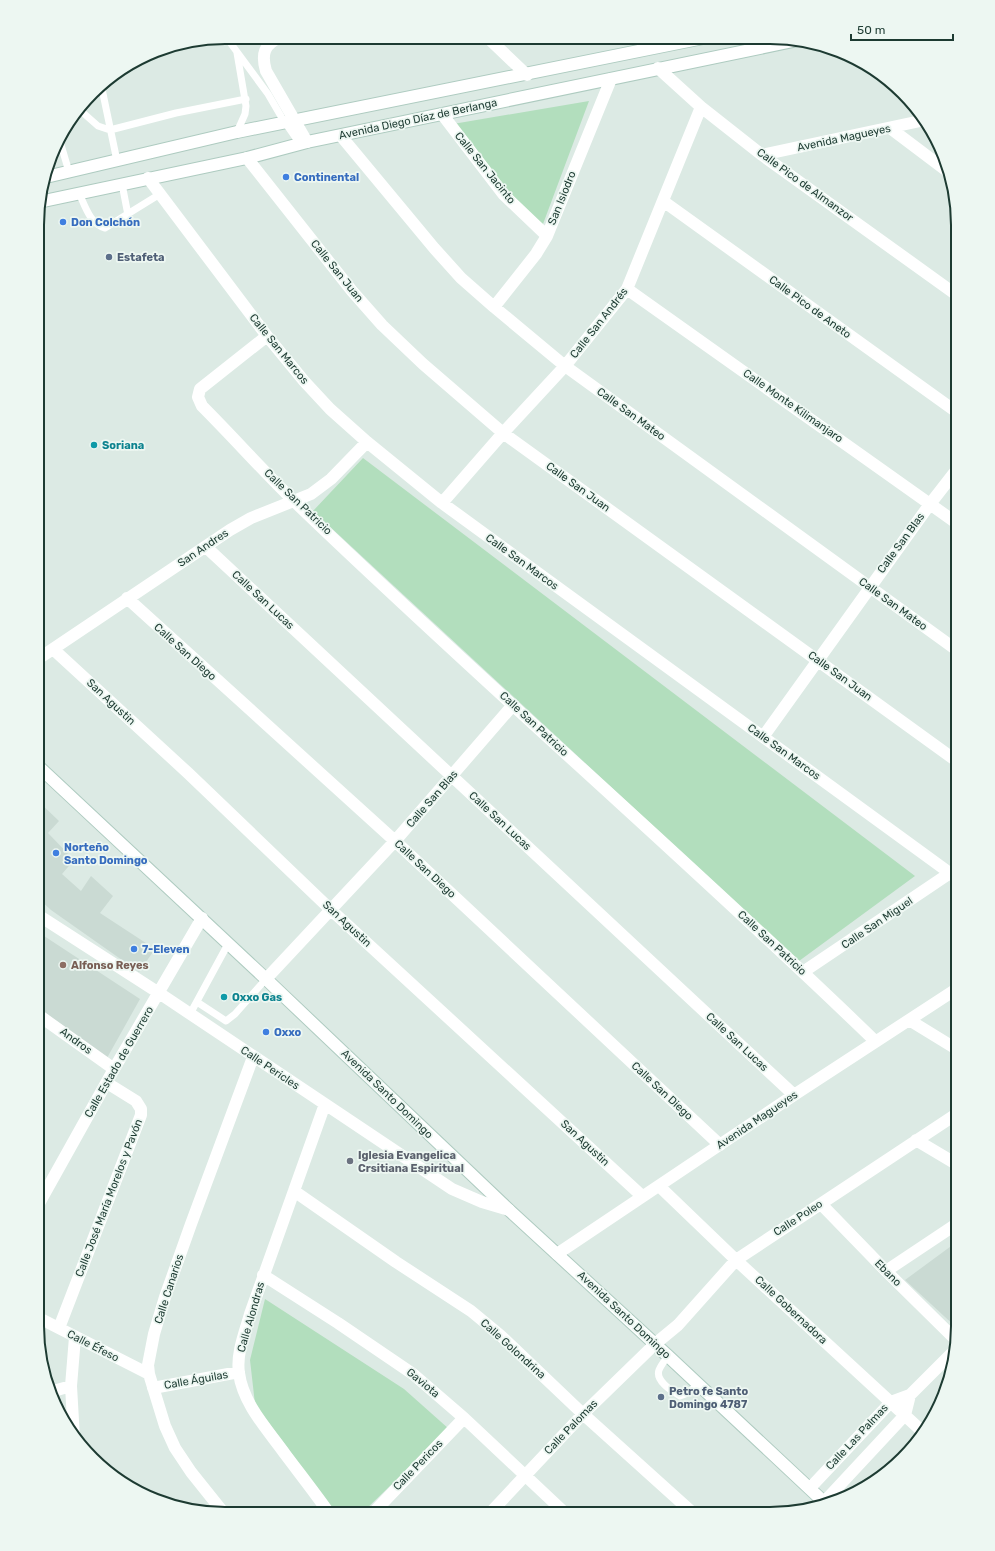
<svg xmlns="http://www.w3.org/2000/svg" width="995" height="1551" viewBox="0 0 995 1551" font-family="Rubik,sans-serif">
  <rect width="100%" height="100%" fill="#dceae4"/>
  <path fill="#cadad3" d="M38,801L59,821L48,833L74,860L62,874L81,891L91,876L113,896L100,913L155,949L139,972L51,910L38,898Z
    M38,932L140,999L107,1058L37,1007Z
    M958,1241V1329L905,1280Z"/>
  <path fill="#b2debd" d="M589,101L543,224L513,201L453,124Z
    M363,458L915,876L799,961L313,511Z
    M265,1299L404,1389L449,1429L362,1513H336L255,1404L250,1360Z"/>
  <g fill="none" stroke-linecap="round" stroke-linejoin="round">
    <defs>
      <path id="secondary" d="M46,177L237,132L703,38
        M39,202L247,158L307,142L798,40
        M38,766L266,979L509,1210L668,1356L825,1503"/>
    </defs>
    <use href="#secondary" stroke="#aecbc0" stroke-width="14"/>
    <path stroke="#fff" stroke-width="7" d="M226,37L268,94L282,118L300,144
      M237,53L246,106L245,114L237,132
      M101,84L117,161
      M81,111L98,126L110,130L176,113L246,99
      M59,138L69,172
      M122,184L128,215
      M79,193C85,206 90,224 105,228L160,194
      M197,1002L226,1021L235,1014L266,979
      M190,1014L228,944
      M668,1356C665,1360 661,1365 659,1370C655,1381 672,1391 680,1396L688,1393L698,1384"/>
    <path stroke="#fff" stroke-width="12" d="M281,37C264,44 261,54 266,71L307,142
      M488,38L527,75
      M658,68L701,107L762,155L958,296
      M442,114L504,195L547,236
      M890,128L947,171
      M341,136L434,248L461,278L494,307L565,366L958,651
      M762,155L925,120
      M247,158L352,291L382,325L423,364L503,433L958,762
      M148,178L267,336L304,381L330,409L367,442L442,503L958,879
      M663,201L958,413
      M627,289L958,524
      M494,307L536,254L547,236L611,79
      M267,336L200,389L198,397L202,406C234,438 264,472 296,503C486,686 686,858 875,1041
      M442,503L503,433L565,366L627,289L701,107
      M206,547L794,1095
      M127,598L395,841L720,1145
      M53,649L188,773L330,909L642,1196
      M38,659L230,530L251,518L311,494L331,479L367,442
      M763,737L930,504L958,468
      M38,915L159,993L452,1189L482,1202L509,1210
      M803,972L950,873
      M266,979L395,841L513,705
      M37,1014L114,1069
      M909,1020L958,1050
      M325,1104L250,1314C245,1332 236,1354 239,1373C243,1404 268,1430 285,1454C300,1474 315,1493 329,1513
      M916,1140L958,1165
      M659,1186L736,1260L924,1433
      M294,1191L396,1262L471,1311L500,1335L583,1414L694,1514
      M821,1204L886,1271L957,1341
      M37,1207L114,1069L202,918
      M557,1254L794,1095L958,988
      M886,1271L958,1223
      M263,1275L338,1323L413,1374L464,1418L565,1513
      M37,1317L149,1374
      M59,1328L141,1115V1109L136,1101L107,1083
      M153,1388L239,1372
      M50,1392L71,1386
      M74,1438L71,1386L75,1337
      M810,1488L891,1402L910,1395L955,1350
      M824,1502L905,1415L910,1395
      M223,1512L191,1472L175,1448L165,1426L149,1374L148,1365L154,1334L165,1297L191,1224L253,1057
      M373,1513L464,1418
      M490,1513L583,1414L655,1344L678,1325L736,1260L958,1113"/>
    <use href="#secondary" stroke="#fff" stroke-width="12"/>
  </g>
  <g fill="#3f7fe0" stroke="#edf7f2" stroke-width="1.5">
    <circle cx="286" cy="177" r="4"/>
    <circle cx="63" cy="222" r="4"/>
    <circle cx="56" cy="853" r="4"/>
    <circle cx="134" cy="949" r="4"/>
    <circle cx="266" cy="1032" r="4"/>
  </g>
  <g fill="#5c6f8a" stroke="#edf7f2" stroke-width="1.5">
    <circle cx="109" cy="257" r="4"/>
    <circle cx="661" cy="1397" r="4"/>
  </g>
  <g fill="#0f9aa8" stroke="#edf7f2" stroke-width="1.5">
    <circle cx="94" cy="445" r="4"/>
    <circle cx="224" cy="997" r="4"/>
  </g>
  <circle fill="#8d6e63" stroke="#edf7f2" stroke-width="1.5" cx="63" cy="965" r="4"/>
  <circle fill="#6b7280" stroke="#edf7f2" stroke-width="1.5" cx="350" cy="1161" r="4"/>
  <g text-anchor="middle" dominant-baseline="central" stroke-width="3.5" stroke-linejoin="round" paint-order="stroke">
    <g font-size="11" fill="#1d3b32" stroke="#edf7f2">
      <text transform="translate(418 119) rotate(-12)">Avenida Diego Díaz de Berlanga</text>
      <text transform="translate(844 138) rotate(-12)">Avenida Magueyes</text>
      <text transform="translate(485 168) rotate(51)">Calle San Jacinto</text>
      <text transform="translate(805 185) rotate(36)">Calle Pico de Almanzor</text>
      <text transform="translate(562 198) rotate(-68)">San Isiodro</text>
      <text transform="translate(337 271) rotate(51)">Calle San Juan</text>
      <text transform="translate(810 307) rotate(36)">Calle Pico de Aneto</text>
      <text transform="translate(599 323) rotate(-52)">Calle San Andrés</text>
      <text transform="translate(279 349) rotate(51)">Calle San Marcos</text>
      <text transform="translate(793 406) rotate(35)">Calle Monte Kilimanjaro</text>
      <text transform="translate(631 414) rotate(36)">Calle San Mateo</text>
      <text transform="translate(578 487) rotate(36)">Calle San Juan</text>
      <text transform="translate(298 502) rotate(44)">Calle San Patricio</text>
      <text transform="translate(901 543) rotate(-54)">Calle San Blas</text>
      <text transform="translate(203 548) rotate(-34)">San Andres</text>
      <text transform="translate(522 562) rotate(36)">Calle San Marcos</text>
      <text transform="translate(263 600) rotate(43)">Calle San Lucas</text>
      <text transform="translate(893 604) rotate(36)">Calle San Mateo</text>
      <text transform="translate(185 652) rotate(42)">Calle San Diego</text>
      <text transform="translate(840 676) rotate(36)">Calle San Juan</text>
      <text transform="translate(111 702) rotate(43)">San Agustin</text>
      <text transform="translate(534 724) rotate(43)">Calle San Patricio</text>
      <text transform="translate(784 752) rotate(36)">Calle San Marcos</text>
      <text transform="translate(432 799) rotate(-49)">Calle San Blas</text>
      <text transform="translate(500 821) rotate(43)">Calle San Lucas</text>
      <text transform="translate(425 869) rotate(43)">Calle San Diego</text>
      <text transform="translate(877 923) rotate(-34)">Calle San Miguel</text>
      <text transform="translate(347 924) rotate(43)">San Agustin</text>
      <text transform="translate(772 943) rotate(43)">Calle San Patricio</text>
      <text transform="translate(76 1041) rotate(36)">Andros</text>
      <text transform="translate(737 1042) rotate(43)">Calle San Lucas</text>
      <text transform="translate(119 1062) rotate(-60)">Calle Estado de Guerrero</text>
      <text transform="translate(270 1068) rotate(34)">Calle Pericles</text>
      <text transform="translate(662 1091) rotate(43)">Calle San Diego</text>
      <text transform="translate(387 1094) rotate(44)">Avenida Santo Domingo</text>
      <text transform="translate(757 1120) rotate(-34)">Avenida Magueyes</text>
      <text transform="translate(585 1143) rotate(43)">San Agustin</text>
      <text transform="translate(109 1198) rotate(-69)">Calle José María Morelos y Pavón</text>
      <text transform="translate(798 1218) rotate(-33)">Calle Poleo</text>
      <text transform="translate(888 1273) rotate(45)">Ebano</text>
      <text transform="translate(169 1289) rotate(-72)">Calle Canarios</text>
      <text transform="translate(791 1310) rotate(43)">Calle Gobernadora</text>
      <text transform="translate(624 1315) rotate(43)">Avenida Santo Domingo</text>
      <text transform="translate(251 1317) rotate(-74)">Calle Alondras</text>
      <text transform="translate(93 1346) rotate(27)">Calle Éfeso</text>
      <text transform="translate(513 1349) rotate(42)">Calle Golondrina</text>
      <text transform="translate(196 1380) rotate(-10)">Calle Águilas</text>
      <text transform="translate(423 1383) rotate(40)">Gaviota</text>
      <text transform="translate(571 1427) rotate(-46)">Calle Palomas</text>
      <text transform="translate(857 1437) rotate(-47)">Calle Las Palmas</text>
      <text transform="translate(418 1465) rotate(-46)">Calle Pericos</text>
    </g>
    <g font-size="11" font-weight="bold" fill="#366cbe" stroke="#edf7f2" text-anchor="start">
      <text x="294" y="177">Continental</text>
      <text x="71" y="222">Don Colchón</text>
      <text x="64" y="847">Norteño<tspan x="64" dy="13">Santo Domingo</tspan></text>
      <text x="142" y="949">7-Eleven</text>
      <text x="274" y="1032">Oxxo</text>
    </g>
    <g font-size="11" font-weight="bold" fill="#4e5e75" stroke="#edf7f2" text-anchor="start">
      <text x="117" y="257">Estafeta</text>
      <text x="669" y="1391">Petro fe Santo<tspan x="669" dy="13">Domingo 4787</tspan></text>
    </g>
    <g font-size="11" font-weight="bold" fill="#0d838f" stroke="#edf7f2" text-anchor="start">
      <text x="102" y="445">Soriana</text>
      <text x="232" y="997">Oxxo Gas</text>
    </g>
    <g font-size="11" font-weight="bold" fill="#785e54" stroke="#edf7f2" text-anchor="start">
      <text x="71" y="965">Alfonso Reyes</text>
    </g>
    <g font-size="11" font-weight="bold" fill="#5b616d" stroke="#edf7f2" text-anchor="start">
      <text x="358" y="1155">Iglesia Evangelica<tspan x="358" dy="13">Crsitiana Espiritual</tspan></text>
    </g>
  </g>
  <path d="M0 0H995V1551H0ZM225 44H770A181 181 0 0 1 951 225V1326A181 181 0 0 1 770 1507H225A181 181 0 0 1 44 1326V225A181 181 0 0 1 225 44Z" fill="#edf7f2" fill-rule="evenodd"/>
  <path fill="none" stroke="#1d3b32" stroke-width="2" d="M225 44H770A181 181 0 0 1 951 225V1326A181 181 0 0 1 770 1507H225A181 181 0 0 1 44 1326V225A181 181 0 0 1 225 44Z"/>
  <path d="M851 34v6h102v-6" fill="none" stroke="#1d3b32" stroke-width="2"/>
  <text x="857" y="34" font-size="12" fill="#1d3b32" stroke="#edf7f2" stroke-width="3" paint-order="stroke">50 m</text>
</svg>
